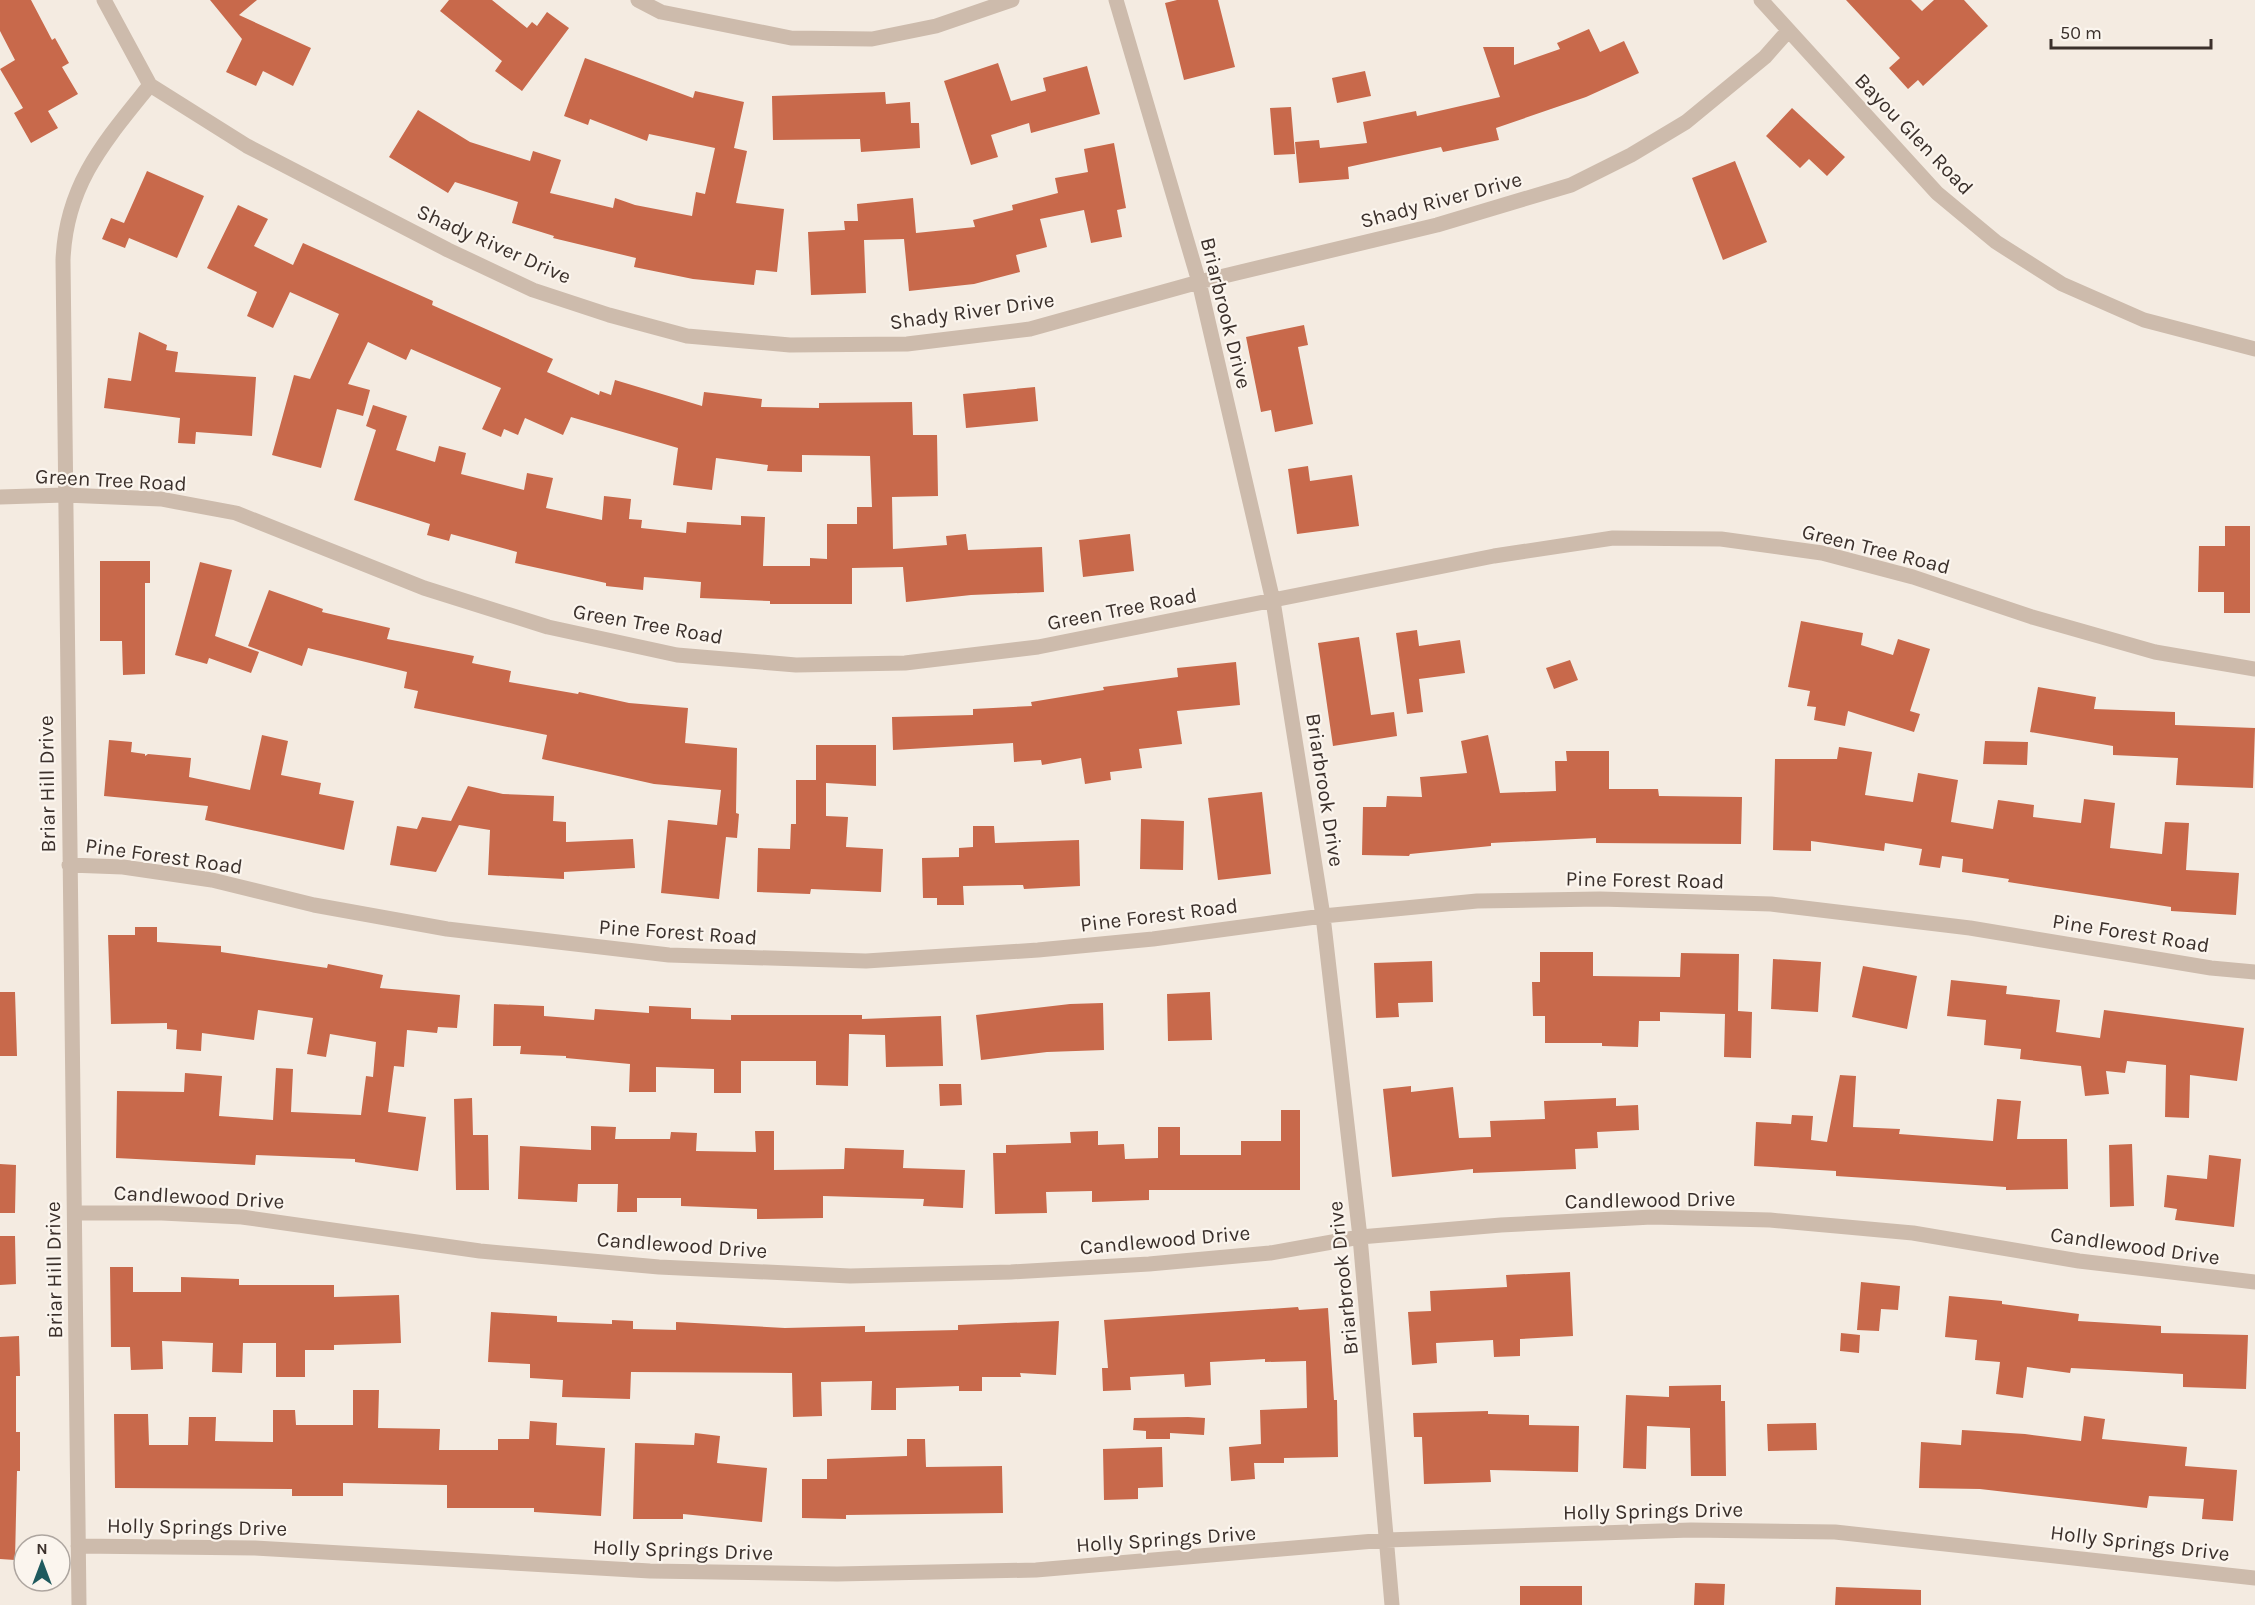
<svg xmlns="http://www.w3.org/2000/svg" width="2255" height="1605" viewBox="0 0 2255 1605" font-family="Karla,sans-serif">
  <rect width="100%" height="100%" fill="#f4ebe1"/>
  <path fill="#c8694b" d="M0,0H31L52,40L55,38L69,63L62,67L78,94L48,111L58,128L31,143L14,113L23,108L0,69L15,60L0,31Z
    M210,0H257L239,15L311,48L293,86L263,71L256,86L226,72L242,39Z
    M449,0H492L527,28L532,22L537,26L547,12L569,28L522,91L495,71L502,61L440,11Z
    M1177,0H1218L1235,67L1184,80L1165,3Z
    M1846,0H1911L1922,11L1934,0H1964L1988,26L1923,86L1918,80L1908,89L1889,68L1900,58Z
    M1589,29L1600,52L1624,41L1639,73L1586,97L1496,128L1499,140L1443,152L1441,147L1348,167L1349,179L1299,183L1295,142L1319,140L1320,148L1367,143L1363,122L1416,111L1417,116L1500,97L1483,47H1514V65L1560,49L1557,43Z
    M585,58L693,98L695,91L744,102L734,148L747,151L736,203L784,209L777,272L756,270L754,285L693,279L634,267L636,258L553,238L554,236L512,223L518,202L455,182L448,193L389,157L418,110L470,142L530,161L533,151L561,160L550,193L613,208L615,198L635,205L692,216L696,192L705,194L715,148L649,134L647,141L590,119L588,125L564,116Z
    M998,63L1011,101L1046,91L1043,78L1087,66L1100,114L1031,133L1029,123L991,135L998,157L971,165L944,81Z
    M1365,71L1371,96L1337,103L1332,78Z
    M885,92L886,104L910,102L911,123H919L920,148L861,152L860,139L773,140L772,96Z
    M1291,107L1295,154L1274,155L1270,108Z
    M1792,108L1845,157L1827,176L1809,159L1800,168L1766,136Z
    M1114,143L1126,208L1117,210L1122,237L1091,243L1084,210L1040,219L1047,247L1016,255L1020,272L974,284L909,291L904,239L864,240L866,293L811,295L808,232L845,230L844,221H858L857,204L913,198L916,233L975,227L973,220L1013,210L1012,205L1058,193L1055,178L1088,172L1084,149Z
    M1735,161L1767,242L1723,260L1692,178Z
    M147,171L204,196L177,258L129,238L125,248L102,239L111,218L124,223Z
    M238,205L268,219L254,246L293,265L303,243L433,301L432,305L553,359L547,372L599,395L600,391L611,395L615,380L702,406L704,392L762,399L761,407L819,408V403L912,402L913,435H937L938,496L892,497L893,549L947,545L946,536L966,534L968,550L1042,547L1044,592L971,595L906,602L903,567L852,568V604H770V601L700,598L701,582L644,577L643,590L606,586V583L515,563L517,552L451,534L449,541L427,535L430,524L354,500L376,430L366,426L373,405L407,416L396,450L435,462L439,446L466,453L461,474L524,490L527,473L553,478L546,508L602,520L604,496L631,499L629,519L642,520L641,528L686,533L687,522L741,525V516L765,517L763,566H810V558L827,559V524H857V507H872L870,456L802,455V472L767,471L768,465L716,458L712,490L673,485L678,448L571,417L563,435L525,418L518,435L504,429L501,437L482,429L501,388L411,349L406,360L368,342L348,384L370,390L363,416L337,409L321,468L272,455L294,375L310,379L339,314L290,292L273,328L247,316L257,292L207,268Z
    M1304,325L1308,345L1298,347L1313,424L1275,432L1271,410L1261,412L1246,337Z
    M139,332L167,345L166,350L178,352L175,372L256,377L252,436L196,432L195,444L178,443L180,418L104,408L108,378L131,381Z
    M1035,387L1038,421L966,428L963,394Z
    M1308,466L1310,481L1352,475L1359,526L1297,534L1288,469Z
    M2225,526H2250V613H2224V592H2198L2199,546H2225Z
    M1130,534L1134,571L1083,577L1079,540Z
    M100,561H150V583H145V674L123,675L122,641H100Z
    M200,562L232,570L215,636L259,652L251,673L209,658L207,664L175,655Z
    M269,590L323,609L322,612L390,628L387,639L474,656L472,663L511,671L509,682L578,694L579,692L629,703L688,708L685,743L737,748L736,813L739,814L737,838L726,837L719,899L661,893L668,820L717,825L721,790L654,784L542,759L547,735L414,708L418,691L404,688L407,672L308,648L302,666L248,646Z
    M1801,621L1863,633L1861,645L1893,655L1898,639L1930,649L1910,711L1920,714L1914,732L1848,711L1845,726L1814,720L1816,707L1807,706L1810,691L1788,687Z
    M1417,630L1419,646L1460,640L1465,673L1419,679L1423,712L1407,714L1396,633Z
    M1359,637L1371,715L1394,712L1397,736L1333,746L1318,643Z
    M1570,660L1578,680L1554,689L1546,668Z
    M1236,662L1240,705L1177,711L1182,744L1139,749L1142,768L1110,772L1111,780L1085,784L1081,758L1042,765L1041,760L1014,762L1013,743L893,750L892,717L973,715V709L1032,706L1031,702L1104,690L1103,687L1178,677L1177,668Z
    M2038,687L2096,697L2094,709L2175,712V725L2255,728L2253,788L2176,785L2178,758L2113,755V746L2030,732Z
    M262,735L288,741L281,775L321,783L319,794L354,801L344,850L205,820L208,806L104,796L109,740L132,742L131,752L145,754V756L148,754L191,758L189,777L250,790Z
    M1488,735L1500,793L1556,791L1555,761H1567L1566,751H1609V789H1658L1659,796L1742,797L1741,844L1596,843V838L1491,843V846L1410,854L1409,856L1362,855L1363,807H1386L1387,796L1422,797L1420,777L1467,773L1461,741Z
    M1985,741L2028,742L2027,765L1983,764Z
    M816,745H876V786L826,783V816L848,817L846,847L883,849L881,892L811,889L810,894L757,892L758,848L790,849L791,824H796V780H816Z
    M1839,747L1872,752L1865,795L1913,802L1918,773L1958,780L1951,822L1993,829L1998,800L2034,805L2033,817L2081,823L2084,799L2115,803L2110,848L2162,854L2165,822L2189,823L2186,870L2239,873L2236,915L2171,911V907L2008,882L2009,879L1962,872L1963,859L1942,856L1940,868L1919,865L1922,849L1885,843L1884,851L1811,841V851L1773,850L1775,759H1837Z
    M468,786L503,794L554,796L553,821L566,822V842L633,839L635,868L564,872V879L488,875L490,830L459,825L436,872L390,865L397,826L417,829L422,817L451,821Z
    M1262,792L1271,874L1218,880L1208,798Z
    M1141,819L1184,821L1183,870L1140,869Z
    M973,826H994L995,843L1079,840L1080,886L1024,889L1023,885L963,886L964,905H937V898H923L922,858L959,857V848L973,847Z
    M135,927H157V942L221,946V952L327,968L328,964L383,975L380,988L460,995L457,1028L438,1027L437,1033L407,1030L404,1067L394,1066L388,1112L426,1117L418,1171L355,1162V1159L256,1155L255,1165L116,1158L117,1091L184,1092L185,1073L222,1076L219,1116L273,1120L276,1068L293,1069L291,1112L361,1115L366,1076L373,1077L376,1042L330,1034L326,1057L307,1054L313,1018L258,1010L254,1040L202,1033L201,1051L176,1049L177,1030L167,1029V1023L111,1024L108,935H135Z
    M1540,952H1593V976L1680,977L1681,953L1739,954L1738,1011L1752,1012L1751,1058L1724,1057L1725,1014L1660,1012V1021H1639L1638,1047L1602,1046V1043H1545V1016H1533L1532,982H1540Z
    M1773,959L1821,962L1818,1012L1771,1009Z
    M1432,961L1433,1002L1398,1003L1399,1017L1376,1018L1374,963Z
    M1863,966L1917,976L1907,1029L1852,1017Z
    M1951,980L2007,986L2006,994L2060,1000L2056,1032L2100,1038L2104,1010L2244,1028L2237,1081L2190,1075L2189,1118L2165,1117L2166,1065L2127,1061L2125,1073L2106,1071L2109,1094L2085,1096L2081,1066L2020,1059L2021,1049L1984,1045L1986,1020L1947,1016Z
    M0,992H15L17,1056H0Z
    M1210,992L1212,1040L1168,1041L1167,994Z
    M1103,1003L1104,1050L1047,1052L981,1060L976,1015L1070,1004Z
    M494,1004L544,1006V1016L594,1020L595,1009L649,1013V1006L691,1008V1019L731,1020V1015H862V1019L941,1016L943,1066L886,1067L885,1035L849,1034L848,1086L816,1085V1061H741V1093H714V1069L656,1067V1092H629L630,1064L566,1058V1056L520,1054L521,1046H493Z
    M1840,1075L1856,1076L1853,1127L1900,1129L1899,1134L1993,1141L1997,1099L2021,1101L2017,1139H2067L2068,1189L2006,1190V1187L1836,1176V1171L1754,1166L1756,1122L1791,1124L1792,1115L1813,1116L1811,1140L1827,1142Z
    M939,1084H961L962,1105L940,1106Z
    M1411,1086V1092L1453,1087L1459,1138L1491,1137L1490,1121L1545,1119L1544,1101L1616,1098V1106L1638,1105L1639,1130L1597,1132L1598,1148L1575,1149L1576,1169L1473,1173V1169L1392,1177L1383,1089Z
    M472,1098L473,1135H488L489,1190H456L454,1099Z
    M1281,1110H1300V1190H1149V1200L1092,1202V1191L1046,1192L1047,1213L995,1214L993,1153H1006V1145L1071,1143L1070,1132L1098,1131V1145L1124,1144L1125,1159L1158,1158V1127H1180V1155H1241V1141H1281Z
    M591,1126L616,1127L615,1139H670L671,1132L697,1133L696,1151L756,1152L755,1131H774V1170L844,1169L845,1148L904,1150L903,1168L965,1170L963,1208L923,1206L924,1199L823,1196V1218L757,1219V1209L681,1206V1198H637V1212H617L618,1184H578L577,1202L518,1199L520,1146L591,1150Z
    M2132,1144L2134,1206L2110,1207L2109,1145Z
    M2209,1155L2241,1159L2234,1227L2175,1220L2177,1209L2164,1207L2167,1175L2207,1179Z
    M0,1164L16,1165L15,1213H0Z
    M0,1236H15L16,1284L0,1285Z
    M110,1267H133V1292H181V1277L239,1279V1285H334V1297L399,1295L401,1343L334,1345V1350H305V1377H276V1343H243L242,1373L212,1372L213,1343L162,1341L163,1369L131,1370L130,1347H111Z
    M1570,1272L1573,1336L1520,1339V1356L1494,1357L1493,1340L1436,1343L1437,1363L1412,1365L1408,1312L1431,1311L1430,1291L1507,1287L1506,1275Z
    M1861,1282L1900,1286L1898,1310L1881,1309L1879,1331L1857,1330Z
    M1949,1296L2002,1301V1304L2079,1314L2078,1321L2161,1326V1333L2248,1335L2246,1389L2183,1387V1374L2071,1368L2070,1373L2027,1367L2023,1398L1996,1394L2000,1362L1975,1360L1977,1340L1945,1337Z
    M1298,1307L1299,1310L1328,1308L1334,1400H1337L1338,1457L1284,1458V1463H1254L1255,1479L1231,1481L1229,1447L1261,1444L1260,1410L1307,1408L1306,1361L1265,1362V1359L1210,1362L1211,1385L1185,1387L1184,1374L1130,1377L1131,1390L1103,1391L1102,1368H1108L1104,1320Z
    M491,1312L557,1316V1322L612,1324V1320L633,1321V1329L676,1330V1322L785,1328L865,1326V1332L958,1330V1325L1059,1321L1056,1375L1020,1373L1021,1377H982V1391H959V1386L896,1388V1410H871L872,1381L821,1382L822,1416L793,1417L792,1373L631,1372L630,1399L562,1397L563,1380L530,1378V1364L488,1362Z
    M1841,1333L1860,1335L1859,1353L1840,1351Z
    M19,1336L20,1376H16V1432H20V1471H17L15,1560L0,1559V1337Z
    M1721,1385V1401H1725L1726,1476H1691L1690,1428L1647,1426L1646,1469L1623,1468L1626,1395L1669,1397V1386Z
    M353,1390H379L378,1428L440,1429L439,1450H498V1439H529L530,1421L557,1423L556,1445L605,1448L601,1516L534,1512V1508H447V1485L343,1483V1496H292V1489L115,1488L114,1414H148L149,1445H188L189,1417H216L215,1441L273,1442V1410H295L296,1425H353Z
    M1488,1411V1414L1529,1415V1425L1579,1426L1578,1472L1490,1470L1491,1482L1424,1484L1422,1437H1414L1413,1413Z
    M2084,1416L2105,1419L2102,1439L2187,1447L2185,1466L2237,1470L2233,1521L2202,1519L2204,1499L2149,1496L2147,1508L1980,1489L1919,1488L1921,1442L1961,1445L1962,1430L2025,1434L2081,1441Z
    M1188,1417L1205,1418L1204,1435L1170,1433V1439H1146V1431L1133,1430L1134,1418Z
    M1816,1423L1817,1450L1768,1451L1767,1424Z
    M695,1433L720,1436L717,1463L767,1468L762,1522L683,1514V1519H633L635,1443L694,1445Z
    M907,1439H925L926,1467L1002,1466L1003,1513L846,1515V1519L802,1518V1479H827V1459L907,1456Z
    M1162,1447L1163,1487L1138,1488V1499L1104,1500L1103,1449Z
    M1695,1583L1725,1584L1724,1605H1694Z
    M1520,1586H1582V1605H1520Z
    M1836,1587L1921,1590V1605H1835Z"/>
  <g fill="none" stroke-linecap="round" stroke-linejoin="round">
    <path stroke="#cdbbac" stroke-width="15" d="M104,0L150,85L247,146L448,250L533,290L609,315L687,336L790,345L907,344L1030,329L1199,282L1437,225L1571,185L1631,155L1686,122L1765,57L1788,31
      M638,0L661,12L791,38L872,39L936,26L1012,0
      M1116,0L1199,282L1273,601L1323,916L1360,1237L1392,1605
      M1761,0L1937,193L1996,242L2062,284L2144,320L2255,349
      M0,497L65,495L161,499L236,513L424,588L548,627L677,655L796,665L905,663L1038,647L1494,556L1613,538L1721,539L1822,553L1913,577L2032,617L2155,652L2255,669
      M69,865L123,867L212,880L314,905L447,929L669,955L866,961L1038,950L1153,939L1323,916L1477,901L1600,899L1771,904L1970,928L2211,968L2255,972
      M75,1213H162L242,1217L480,1251L659,1267L850,1276L1011,1272L1149,1264L1270,1253L1360,1237L1501,1225L1652,1217L1770,1220L1913,1233L2079,1261L2255,1282
      M78,1546L255,1548L650,1571L837,1574L1036,1570L1386,1540L1691,1530L1835,1532L2255,1578
      M79,1605L63,260C66,184 105,141 150,85"/>
  </g>
  <g text-anchor="middle" dominant-baseline="central" stroke-width="4.5" stroke-linejoin="round" paint-order="stroke">
    <g font-size="21" fill="#3b302b" stroke="#fbf5ee">
      <text transform="translate(1914 134) rotate(46)">Bayou Glen Road</text>
      <text transform="translate(1441 200) rotate(-15)">Shady River Drive</text>
      <text transform="translate(494 244) rotate(24)">Shady River Drive</text>
      <text transform="translate(972 311) rotate(-8)">Shady River Drive</text>
      <text transform="translate(1226 313) rotate(76)">Briarbrook Drive</text>
      <text transform="translate(111 480) rotate(3)">Green Tree Road</text>
      <text transform="translate(1876 549) rotate(14)">Green Tree Road</text>
      <text transform="translate(1122 609) rotate(-11)">Green Tree Road</text>
      <text transform="translate(648 624) rotate(10)">Green Tree Road</text>
      <text transform="translate(47 784) rotate(-91)">Briar Hill Drive</text>
      <text transform="translate(1325 790) rotate(81)">Briarbrook Drive</text>
      <text transform="translate(164 856) rotate(8)">Pine Forest Road</text>
      <text transform="translate(1645 880) rotate(1)">Pine Forest Road</text>
      <text transform="translate(1159 915) rotate(-7)">Pine Forest Road</text>
      <text transform="translate(678 932) rotate(4)">Pine Forest Road</text>
      <text transform="translate(2131 933) rotate(9)">Pine Forest Road</text>
      <text transform="translate(199 1197) rotate(3)">Candlewood Drive</text>
      <text transform="translate(1650 1200) rotate(-1)">Candlewood Drive</text>
      <text transform="translate(1165 1240) rotate(-5)">Candlewood Drive</text>
      <text transform="translate(682 1245) rotate(4)">Candlewood Drive</text>
      <text transform="translate(2135 1246) rotate(8)">Candlewood Drive</text>
      <text transform="translate(54 1270) rotate(-91)">Briar Hill Drive</text>
      <text transform="translate(1343 1278) rotate(-96)">Briarbrook Drive</text>
      <text transform="translate(1653 1511) rotate(-1)">Holly Springs Drive</text>
      <text transform="translate(197 1527) rotate(1)">Holly Springs Drive</text>
      <text transform="translate(1166 1539) rotate(-4)">Holly Springs Drive</text>
      <text transform="translate(2140 1543) rotate(7)">Holly Springs Drive</text>
      <text transform="translate(683 1550) rotate(2)">Holly Springs Drive</text>
    </g>
  </g>
  <g transform="translate(42 1563)"><circle r="28" fill="#fbf5ee" stroke="#aea6a0" stroke-width="1.5"/>
  <path d="M0-4.5L10 22L0 15L-10 22Z" fill="#1f5a5e"/>
  <text y="-9" font-size="16" font-weight="bold" text-anchor="middle" fill="#3b302b">N</text>
  </g>
  <path d="M2051 39v9h160v-9" fill="none" stroke="#3b302b" stroke-width="3"/>
  <text x="2060" y="39" font-size="18" fill="#3b302b" stroke="#fbf5ee" stroke-width="4.5" paint-order="stroke">50 m</text>
</svg>
